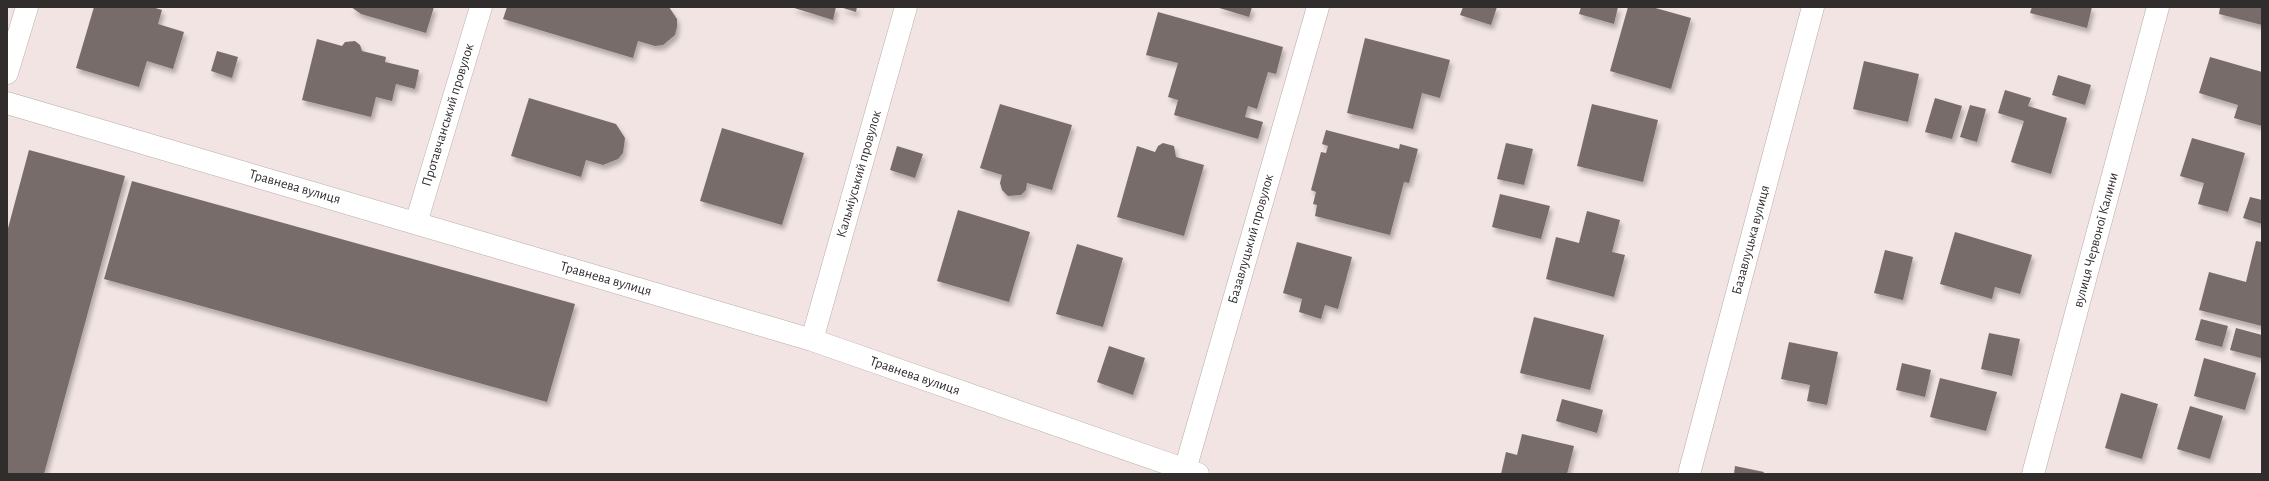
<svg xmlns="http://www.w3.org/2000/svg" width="2269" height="481" viewBox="0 0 2269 481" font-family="'Alegreya Sans',sans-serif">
  <defs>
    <filter id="shadow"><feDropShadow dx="2.5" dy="4.5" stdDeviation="2" flood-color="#0004"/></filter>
  </defs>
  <rect width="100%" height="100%" fill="#f1e4e2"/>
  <path fill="#786c6b" filter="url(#shadow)" d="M94,7H152L162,10L158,24L184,32L173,69L147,61L139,87L76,68Z
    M351,7H434L426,33L361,14Z
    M507,7H669L677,19V27L675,35L663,45L655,46L638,41L633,58L503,19Z
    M791,7H836L833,20Z
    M840,7H857L856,12Z
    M1216,7H1252L1249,17Z
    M1463,7H1497L1491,25L1460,15Z
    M1581,7H1618L1614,24L1579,14Z
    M1628,7H1652L1691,18L1671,89L1610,71Z
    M2032,7H2092L2087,28L2030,13Z
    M2220,7H2262V25L2219,14Z
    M1158,12L1283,47L1276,74L1268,72L1257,109L1248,106L1245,117L1263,122L1258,139L1174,115L1178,100L1168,97L1178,63L1146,55Z
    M1365,38L1450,60L1440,98L1422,93L1413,129L1347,113Z
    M317,39L342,46L345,42L355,41L360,45L362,51L386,57L385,62L419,70L415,89L396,84L392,101L376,97L371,117L302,100Z
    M217,51L238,57L232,78L211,71Z
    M2210,57L2262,72V126L2234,118L2238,105L2199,93Z
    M1864,61L1919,74L1908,122L1853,109Z
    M2058,75L2091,85L2085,105L2052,95Z
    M2005,90L2031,98L2028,106L2067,118L2051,174L2011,162L2024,121L1998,113Z
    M529,98L616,124L625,138L623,153L618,159L603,165L586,160L581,177L511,156Z
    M1935,98L1962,106L1952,139L1925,132Z
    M1000,104L1072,125L1052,190L1027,183L1026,190L1021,195L1008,196L1002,190L1000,183L1002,175L980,168Z
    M1592,104L1658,120L1643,182L1577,166Z
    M1970,105L1986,109L1977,142L1960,137Z
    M722,128L804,153L782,225L700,201Z
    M1326,130L1399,149L1400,144L1418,149L1409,183L1404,182L1390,235L1315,216L1317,205L1313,204L1316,192L1311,190L1321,152L1326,153L1328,146L1322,144Z
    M2192,138L2245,153L2228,212L2198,204L2204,183L2180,176Z
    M1163,143L1174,146L1176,157L1204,165L1184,236L1117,217L1137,146L1155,152L1158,146Z
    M1506,143L1533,149L1524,185L1497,179Z
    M897,146L923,154L915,178L890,170Z
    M29,150L125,176L44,474H7V232Z
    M132,181L575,304L547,402L104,279Z
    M1500,194L1550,206L1541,239L1492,227Z
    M2250,197L2262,200V224L2243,218Z
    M958,210L1030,232L1009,302L937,281Z
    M1587,211L1620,220L1612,252L1625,255L1614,297L1546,279L1556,237L1579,243Z
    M1955,232L2032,255L2020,294L1995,287L1992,299L1940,284Z
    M2256,241L2262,242V326L2199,310L2209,272L2246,282Z
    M1297,242L1352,257L1338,309L1325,305L1321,319L1299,312L1302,299L1283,293Z
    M1077,244L1123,258L1103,327L1056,314Z
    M1885,250L1913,257L1903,300L1874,293Z
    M1534,317L1604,335L1590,390L1520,373Z
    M2201,319L2228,326L2222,347L2195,340Z
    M2236,328L2262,335L2261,358L2230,350Z
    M1989,333L2020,339L2012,376L1981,369Z
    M1789,342L1838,352L1827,405L1807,401L1810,385L1781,379Z
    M1109,346L1145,358L1133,395L1097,382Z
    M2204,358L2256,373L2245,410L2194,396Z
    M1902,363L1931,370L1925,397L1896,390Z
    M1940,378L1997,392L1986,431L1930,417Z
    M2121,393L2158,404L2142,459L2105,448Z
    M1562,399L1603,410L1597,433L1556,421Z
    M2190,406L2223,416L2210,459L2177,449Z
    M1522,434L1574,446L1567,474H1501L1506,452L1517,455Z
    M1735,466L1764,472L1763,474H1734Z"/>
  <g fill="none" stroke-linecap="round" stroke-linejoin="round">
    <defs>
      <path id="minor" d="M7,73L27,7
        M7,103L812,340L1198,474
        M416,223L481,7
        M812,340L906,7
        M1185,470L1318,7
        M1689,474L1813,7
        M2033,474L2158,7"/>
    </defs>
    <use href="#minor" stroke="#b8abaa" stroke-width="23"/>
    <use href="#minor" stroke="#fff" stroke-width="22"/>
  </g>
  <g text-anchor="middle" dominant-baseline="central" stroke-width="4" stroke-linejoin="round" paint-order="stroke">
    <g font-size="14" fill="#322d2d" stroke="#fff">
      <text transform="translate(448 115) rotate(-73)">Протавчанський провулок</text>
      <text transform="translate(859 174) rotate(-74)">Кальміуський провулок</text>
      <text transform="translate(295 187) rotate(16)">Травнева вулиця</text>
      <text transform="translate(1251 239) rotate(-74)">Базавлуцький провулок</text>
      <text transform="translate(1751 240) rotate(-75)">Базавлуцька вулиця</text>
      <text transform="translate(2096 240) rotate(-75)">вулиця Червоної Калини</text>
      <text transform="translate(606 279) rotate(16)">Травнева вулиця</text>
      <text transform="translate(915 376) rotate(19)">Травнева вулиця</text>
    </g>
  </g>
  <rect width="2269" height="481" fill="none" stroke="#322d2d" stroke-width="16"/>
</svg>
